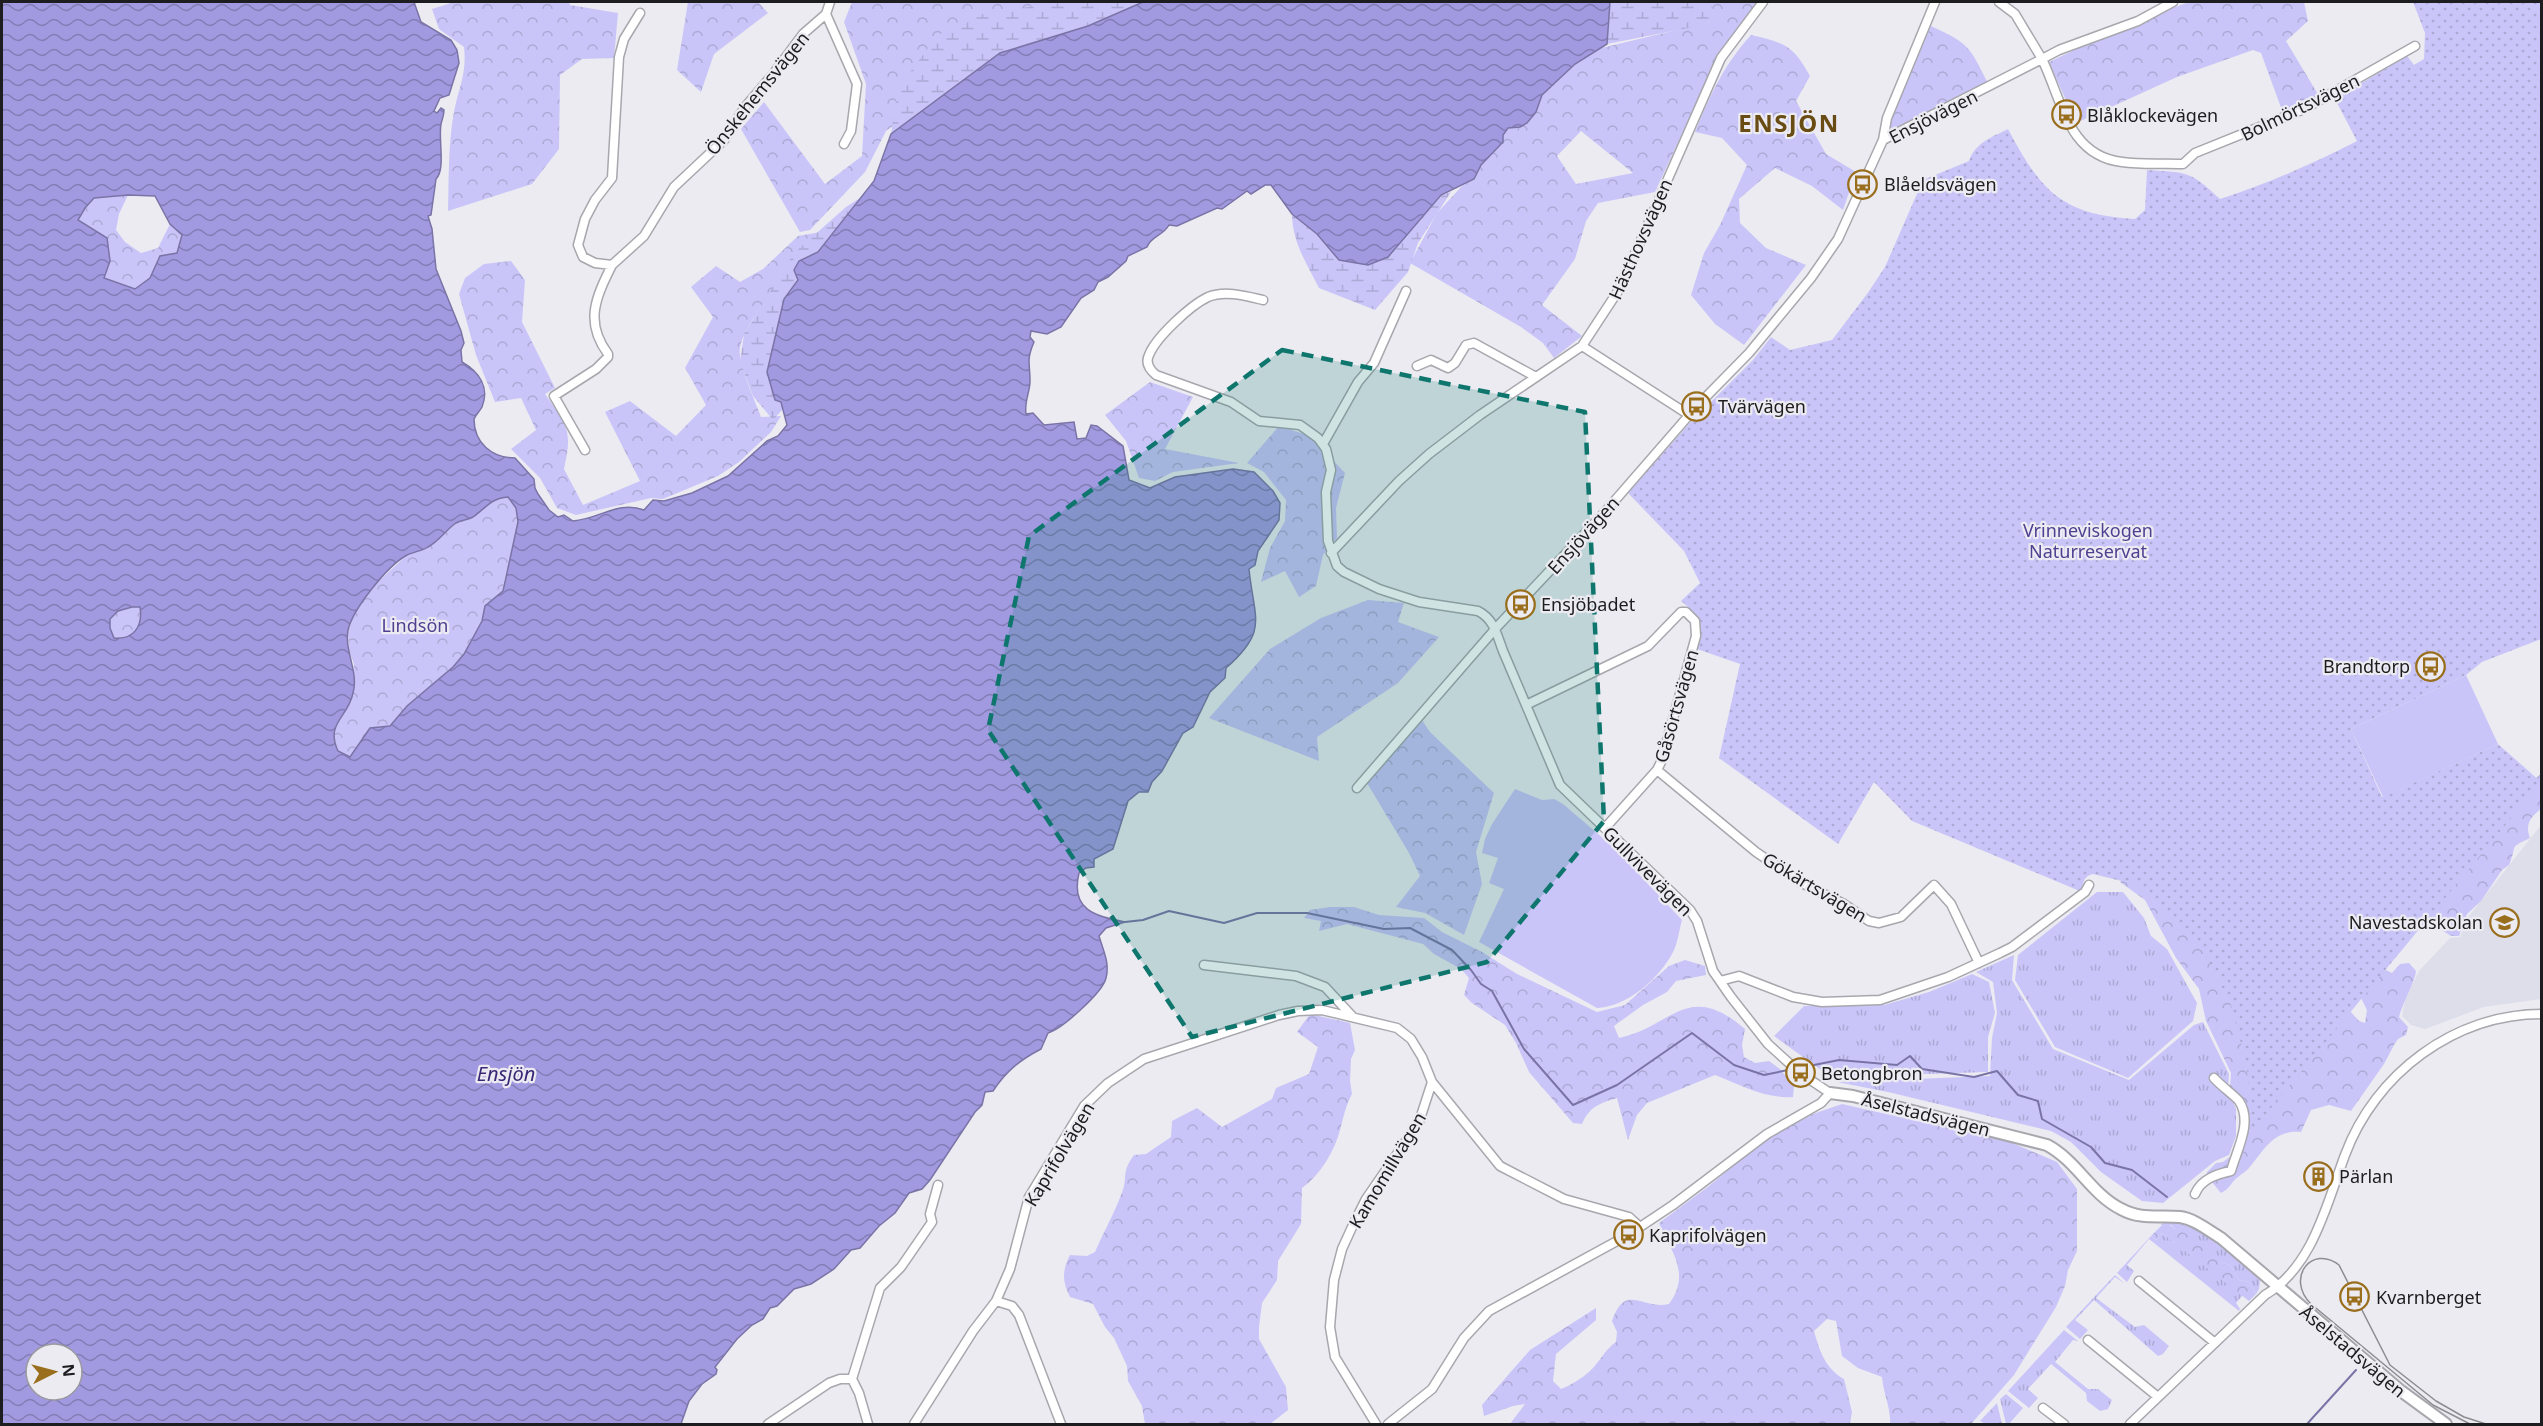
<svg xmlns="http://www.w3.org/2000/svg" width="2543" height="1426" viewBox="0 0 2543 1426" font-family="'Noto Sans',sans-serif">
  <defs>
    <pattern id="grass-tufts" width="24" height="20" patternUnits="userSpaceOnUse" patternTransform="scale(1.5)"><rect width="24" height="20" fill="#c9c5f8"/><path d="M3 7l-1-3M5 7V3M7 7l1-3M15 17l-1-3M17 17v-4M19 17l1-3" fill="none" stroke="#aca9d4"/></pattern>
    <pattern id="forest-crowns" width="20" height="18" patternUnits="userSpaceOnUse" patternTransform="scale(1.5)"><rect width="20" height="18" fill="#c9c5f8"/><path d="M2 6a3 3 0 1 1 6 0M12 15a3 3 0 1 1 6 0" fill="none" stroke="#aca9d4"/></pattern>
    <pattern id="wetland-marsh" width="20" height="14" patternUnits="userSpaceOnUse" patternTransform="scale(1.5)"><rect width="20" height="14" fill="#c9c5f8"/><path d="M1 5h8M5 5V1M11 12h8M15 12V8" fill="none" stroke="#aca9d4"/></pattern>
    <pattern id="park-dots" width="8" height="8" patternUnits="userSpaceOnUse" patternTransform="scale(1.5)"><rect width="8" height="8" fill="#c9c5f8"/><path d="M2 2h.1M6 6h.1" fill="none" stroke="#aca9d4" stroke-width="1.8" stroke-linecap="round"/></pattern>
    <pattern id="water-waves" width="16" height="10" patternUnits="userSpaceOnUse" patternTransform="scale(1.5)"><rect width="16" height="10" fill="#a29ae0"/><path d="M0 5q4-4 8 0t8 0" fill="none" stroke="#837db5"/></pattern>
  </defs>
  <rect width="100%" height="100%" fill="#ecebf2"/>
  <path fill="#dedeeb" d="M2541,825V999L2484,1007L2425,1029L2411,1025L2402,1016L2405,1000L2419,971L2450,938L2460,937L2469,916Z"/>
  <path fill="url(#grass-tufts)" d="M2097,892H2123L2144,918L2151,936L2167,949L2197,1003L2193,1021L2128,1078L2055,1047L2015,980L2018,955Z
    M2014,955L2012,980L2053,1049L2129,1080L2194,1025L2203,1022L2229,1074L2228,1089L2236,1109V1136L2229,1155L2215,1161L2163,1203L2142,1201L2101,1172L2071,1142L2051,1131L1888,1092L1837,1082L1990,1076L1992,1038L1997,1013L1993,982L1976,972Z
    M1972,974L1989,982L1995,1013L1988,1037V1072L1831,1077L1774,1036L1804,1006L1884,1005L1929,992Z
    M2166,1222C2200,1222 2228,1254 2254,1273L2260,1281L2259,1289L2256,1294L2249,1282L2239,1280L2230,1265L2219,1262L2171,1225H2160Z
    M2162,1233L2243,1295L2236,1303L2240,1309L2239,1311L2149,1239L2127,1265L2134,1271L2127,1282L2117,1273L2151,1236L2156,1240Z
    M2115,1275L2125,1284L2115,1277L2096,1298L2135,1327L2144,1325L2169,1346L2163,1354L2158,1356L2094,1300L2075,1320L2088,1330L2080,1339L2066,1327Z
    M2064,1330L2078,1341L2073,1340L2055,1362L2088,1389H2098L2112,1400L2108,1409L2100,1411L2087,1401L2086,1393L2051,1364L2028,1389L2038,1398L2029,1408L2008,1391Z
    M2006,1394L2023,1408L2009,1424H2006L2000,1399Z"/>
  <path fill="url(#forest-crowns)" fill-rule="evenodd" d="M454,2H569L570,5L618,13L614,58L582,59L560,75L559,149L532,184L448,211C449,178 448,144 454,112C459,86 467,74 464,47L439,29L432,9Z
    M688,2H758L768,13L714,54L701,92L677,70Z
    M852,2H1065L1067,17L1000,47L886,131L865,172L810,230L800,232L741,129L764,102L825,184L862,156L866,84L844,22Z
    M1707,2H1758L1717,58L1655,192L1598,203L1586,221L1575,259L1542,305L1582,336L1554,358L1543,343L1521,327L1410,263L1437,213L1462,186L1474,179L1481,165L1503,142V135L1508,128L1520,127L1527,123L1538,106L1542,95L1575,64L1593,50L1710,22ZM1581,131L1633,173L1576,184L1557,156Z
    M2189,2H2304L2308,21L2286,41L2319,96L2283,113L2261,53L2253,50L2177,77L2076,123L2049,62L2132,23Z
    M1931,26C1970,44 1969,46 1988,83L1893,131L1888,124Z
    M1751,35C1785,43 1793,45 1810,76L1796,101L1826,154L1856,172L1843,210L1812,186L1775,168L1739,199L1740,223L1766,248L1806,265L1744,345L1715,324L1691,295L1704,253L1720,225L1747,165L1722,138L1695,132C1711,94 1723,66 1751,35Z
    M128,195L119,214L116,230L125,242L141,253L158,248L170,224L182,234L177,253L160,256L150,278L135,289L104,278L78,220L85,208L94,198Z
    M832,230C809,252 735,324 740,355C743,376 754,398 761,417L781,416L771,432L739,462L718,476L663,499L651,498L576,515L557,508L540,478L511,449L536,430L521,398L495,402L476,355L459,294L465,278L484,264L511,261L525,280L522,322L555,388L545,394C567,426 573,429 564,469L583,505L640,481L605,412L630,401L676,436L706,405L685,368L713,317L691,287L716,266L740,282L763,269L798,236Z
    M1150,382L1193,397L1165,449L1239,463L1173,472L1155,481L1139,478L1126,441L1105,415Z
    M1279,426L1310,436L1345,473L1336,508L1337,538L1323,555L1316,586L1299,597L1285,571L1261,582L1270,548L1285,521L1286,500L1264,472L1247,463Z
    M507,497C510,500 515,505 516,509C525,531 504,567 503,591L485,606L482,621L464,654L453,667L407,706L390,727L370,728L350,757L338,751L333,734L336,724L351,702L354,664L349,651L348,632L353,616L369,590L406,556L427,548L458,522L471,518L480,512L489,502Z
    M1368,600L1404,603L1398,622L1439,637L1398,683L1317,737L1319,761L1209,718L1270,649L1321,618Z
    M132,607H140C143,626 135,640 114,638L110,628V619L118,611Z
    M1422,720L1430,732L1494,793L1476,852L1482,884L1464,935L1425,913L1396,907L1420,876L1409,853L1367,783Z
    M2347,724L2350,1011L2359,1021L2365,1023L2367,1010L2361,998L2379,972L2386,970L2392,973L2400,964L2409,963L2416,971C2415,982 2403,1002 2399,1017L2408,1027L2406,1035L2398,1039L2394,1045L2384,1064L2351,1111L2329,1105L2311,1110L2301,1132C2273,1130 2265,1149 2249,1168C2246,1172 2242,1173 2238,1177C2231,1182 2230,1189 2221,1193L2207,1176V1172L2216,1163L2223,1162L2231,1156L2239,1137V1109L2230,1088L2231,1073L2206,1021L2199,989L2176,958L2145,900L2120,882Z
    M2541,774V809C2530,817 2525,825 2530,838C2507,849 2518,845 2509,865L2502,870L2481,901L2467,914L2459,936H2451L2437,927L2429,929L2416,923L2528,784Z
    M1330,907H1354L1379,915L1424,918L1442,932L1482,952L1517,974L1597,1012L1625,1005L1669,966L1685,960L1705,966L1706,975L1676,981L1667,992L1643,1005L1614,1026L1619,1038C1672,1027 1687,979 1745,1029L1742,1045L1744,1057L1755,1063L1769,1061L1780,1069L1794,1086L1793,1097C1765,1099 1741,1085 1715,1075L1647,1103L1637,1115L1628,1140L1617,1098C1600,1103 1589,1107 1582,1124L1573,1123L1529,1072L1516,1043L1505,1025L1472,1003L1464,995L1469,978L1461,969L1434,954L1423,944L1347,924L1319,931L1321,921L1304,918L1310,910Z
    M1310,1014L1350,1023L1355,1050L1351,1059L1350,1081L1352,1094C1345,1107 1344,1116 1340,1130C1334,1152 1321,1174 1302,1188L1301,1224L1278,1261L1277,1280L1262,1303L1259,1327V1339L1286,1387L1288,1410L1270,1424H1145L1142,1406L1128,1381L1127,1366L1114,1338L1105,1327L1093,1304L1070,1297C1062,1282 1062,1270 1070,1255L1087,1256L1095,1252C1103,1233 1114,1214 1121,1195C1129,1177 1120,1174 1134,1155L1146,1154L1171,1137L1172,1121L1197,1108L1222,1127L1272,1099L1276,1088L1309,1074L1318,1047L1297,1032Z
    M1842,1104L2010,1142L2057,1162L2077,1189V1251L2068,1270L2065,1286L2056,1307L2014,1375L1971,1424H1890C1891,1407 1883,1393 1882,1377L1858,1368L1842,1356L1836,1321L1827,1319L1814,1331C1820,1352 1825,1368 1844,1379L1852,1412L1850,1424H1510L1525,1404L1513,1406L1484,1416L1482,1405L1530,1350L1596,1308V1320L1556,1354L1553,1381L1561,1389C1571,1385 1581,1379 1590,1371C1600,1362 1604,1350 1616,1342L1617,1332L1612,1321C1626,1282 1641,1310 1669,1304C1691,1274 1672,1253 1659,1223L1709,1186L1764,1140L1813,1114Z
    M2164,1223C2172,1225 2175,1229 2182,1232C2196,1239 2214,1245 2219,1262L2230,1265L2239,1280L2249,1282L2256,1294L2249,1301L2162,1233L2156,1240L2151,1236Z
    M1997,1403L2002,1424H1986L1980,1421Z"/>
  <path fill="url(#wetland-marsh)" d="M1070,2H1143L1088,26L1000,53L891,134L898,88L938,35L987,12Z
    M1610,2H1708L1719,17L1703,25L1607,44Z
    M1451,192L1418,243L1408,272L1375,310L1319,288C1307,264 1292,242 1292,214L1317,234L1339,260L1388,257L1441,195Z
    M860,198L818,252L799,261L798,280L784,299L782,410L773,420L753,396L740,362L744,334L794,253L846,207Z"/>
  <path fill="url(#park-dots)" d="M2413,2H2541V639L2482,662L2466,675L2351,729L2382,797L2498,744L2541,782L2242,1143L2250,1113L2247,1067L2231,1005L2204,952L2138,885L2093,874C2083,876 2083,883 2082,892L1912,821L1874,782L1838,844L1719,758L1740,664L1697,649C1698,625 1702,617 1681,601L1700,583L1684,551L1628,493L1689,424L1753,360L1771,337L1790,350L1832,340L1867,294L1885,267L1923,180L1969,161C1975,143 1992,137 2008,129C2041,191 2061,215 2135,219L2145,210L2147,170C2188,173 2189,170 2220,199C2267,184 2312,164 2357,141L2335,99L2407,56L2414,65L2424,59L2425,33Z"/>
  <path fill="#c9c5f8" d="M2466,675L2498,744L2383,797L2351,729Z
    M1515,789L1542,800L1554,799L1563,804L1612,846L1682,920C1679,930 1678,943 1673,952C1660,978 1627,1007 1597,1008L1479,942L1504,889L1489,883L1498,858L1482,853L1485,839L1492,824Z"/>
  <path fill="url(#water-waves)" stroke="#7a74a6" stroke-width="1.5" fill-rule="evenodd" d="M2,2H414L421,22L451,40L457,50L459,63L449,95L440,98L434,111L437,113L441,108L444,110C444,116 442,119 441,124C438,139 446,169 436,179L431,215L428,216L432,229L436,269L461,331L464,343L461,350L462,362C479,372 490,387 482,407C480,411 476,414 474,419C474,443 492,458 515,458L534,479L535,488L538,494L549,510L558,517L564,515L573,521C600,519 618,500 644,510L653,500L664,501L692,493L728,476L767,441L778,436L787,425L781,402L775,400L767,372L784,299L798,280L794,270L799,261L818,252L874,181L891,134L1000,53L1088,26L1143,2H1610L1607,44L1575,64L1542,95L1536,112L1527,123L1520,127L1508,128L1503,135V142L1481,165L1474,179L1441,195L1388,257L1368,265L1339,260L1317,234L1292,214L1271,185H1265L1251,194L1247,191L1222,209L1217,208L1177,226L1169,225C1163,236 1151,236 1147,247L1128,256L1126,261L1108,277L1098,282L1094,290L1081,298L1061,327L1047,334L1031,331L1030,337L1034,342C1026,361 1030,362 1030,381C1030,392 1024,402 1026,414L1033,413L1044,425L1074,422L1077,439L1086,438L1091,425L1097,426L1123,446L1129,480L1150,488L1175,477L1233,469L1254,472L1273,491L1280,503L1279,520L1258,551L1255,565L1249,569C1254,620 1269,630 1226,668L1225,678L1210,692L1193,727L1183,733L1162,771L1152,782L1148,792H1139L1128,801L1113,849L1094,859V867L1086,868L1079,873C1070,910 1095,916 1125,922L1106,928L1099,936C1103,950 1110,963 1106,978C1103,992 1062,1029 1048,1033L1041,1049C1020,1060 1006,1071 993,1091L985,1092L982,1105L975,1112L930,1180L922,1189L909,1193L895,1213L879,1226L860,1248L851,1250L834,1269L811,1284L794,1289L777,1306L770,1308L763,1319L752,1325L737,1339L715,1367L717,1370L716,1374L702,1384L689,1401L681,1424H2ZM128,195L155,196L170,224L182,235L177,253L160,256L150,278L135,289L104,278L110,261L107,238L78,220L85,208L94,198ZM508,497L516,508L518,522L503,591L485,606L482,621L464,654L453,667L407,706L390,726L370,728L350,757L338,751C325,723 348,718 353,693C359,672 344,651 348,630C353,609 387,566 407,555C413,552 422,551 428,547C439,541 446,530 456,523C461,520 468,520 473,517C486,508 491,498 508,497ZM132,607H140C143,626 134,640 114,638L110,628V619L118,611ZM36,1354H72V1390H36Z"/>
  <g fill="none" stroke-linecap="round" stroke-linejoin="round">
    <path stroke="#7a74a6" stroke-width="2" d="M1125,922L1143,920L1169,911L1224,923L1257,913H1307L1384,929L1410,928L1452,950L1471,970L1481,984L1492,991L1524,1049L1573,1105L1617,1085L1692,1033L1734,1065L1764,1075L1793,1069
      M1799,1068L1839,1060L1897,1065L1910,1056L1922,1069L1974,1077L1997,1071L2018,1095L2038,1101L2042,1119L2091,1147L2105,1163L2132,1170L2167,1197
      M2307,1424L2356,1370"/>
    <defs>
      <path id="minor" d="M1999,2L2015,14L2042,59L2059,50L2138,21L2173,2
        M640,13L624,39L619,57L612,178L595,200L585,219L578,245L583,257L595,263L612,265L644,236L674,187L724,140L745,107L774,73L803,34L826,14L830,2
        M826,14L857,84L851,131L844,144
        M1883,140L1887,118L1935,2
        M1263,300C1246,296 1225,290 1208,297C1191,305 1156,337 1149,355C1145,363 1150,370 1156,375L1231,402L1259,421L1300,425L1318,438L1326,449L1331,470L1326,492L1328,541L1337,566L1344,572L1379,589L1419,602L1478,611C1494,619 1497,635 1503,651L1560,785L1690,910L1697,921L1713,971L1731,997L1768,1044L1800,1073L1830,1093L1821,1103L1767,1134L1673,1205L1628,1235L1489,1311L1464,1338L1432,1389L1388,1424
        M1582,346L1689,415
        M1417,366L1431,360L1448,368L1455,363L1466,345L1474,343L1536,377
        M1323,444L1358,382L1374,363L1406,291
        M585,450L554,396L596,369L608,357V354C584,322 596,297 612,265
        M1331,553L1399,481L1429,454L1480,415L1582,346L1620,288L1721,58L1763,2
        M1526,705L1648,646L1681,612H1686L1695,621L1696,636L1661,762L1657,770L1605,828
        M1657,770L1756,852L1800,882L1844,904L1869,921L1879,923L1901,917L1934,885L1951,904L1979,963
        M1357,788L1496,628L1604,513L1697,406L1749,353L1811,278L1838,239L1883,140L2042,59C2062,100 2068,156 2122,162C2143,165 2162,163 2183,164L2195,153L2304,109L2415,46
        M1204,965L1296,976L1325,987L1352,1016
        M1720,981L1739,976L1793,997L1822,1002L1880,1000L1948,977L2000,953L2012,947L2085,892L2089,885
        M2195,1194C2201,1179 2217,1174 2231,1171C2237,1149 2253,1122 2239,1101C2234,1095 2221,1086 2214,1078
        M2139,1281L2215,1343
        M996,1301L1012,1306L1019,1315L1061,1424
        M2088,1340L2158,1397
        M2043,1408L2064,1424
        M768,1424L829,1383L840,1379H852
        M868,1424L859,1393L852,1379L880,1288L901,1267L932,1222L930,1214L938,1185
        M914,1424L973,1331L996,1301L1010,1269L1029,1197L1084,1106L1108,1083L1144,1059L1279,1015L1298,1011L1322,1010L1397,1028L1411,1039L1422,1057L1432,1082L1500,1166L1564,1199L1629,1217L1640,1227
        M1376,1424L1335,1357L1330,1327L1334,1280L1342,1249L1353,1225L1366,1199L1419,1122L1432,1082
        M2130,1424L2265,1295C2313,1267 2327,1203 2345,1155C2375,1074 2454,1014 2542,1014"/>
      <path id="tertiary" d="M1830,1093L1853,1096L2047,1145C2077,1161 2091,1194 2121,1209C2141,1220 2159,1215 2180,1217C2195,1219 2209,1231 2221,1238L2401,1391L2446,1424"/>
    </defs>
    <use href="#minor" stroke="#a7a7ad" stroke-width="11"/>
    <use href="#tertiary" stroke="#a7a7ad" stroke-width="14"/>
    <use href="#minor" stroke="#fff" stroke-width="8"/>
    <use href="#tertiary" stroke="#fff" stroke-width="10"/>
    <path stroke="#8d8c91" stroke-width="1.5" d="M2470,1424L2433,1405L2311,1304C2285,1278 2312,1244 2339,1265L2390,1365L2436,1401L2464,1417L2486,1424"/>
  </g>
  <path fill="#0f766e" fill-opacity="0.2" stroke="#0f766e" stroke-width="4.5" stroke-dasharray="12 8" stroke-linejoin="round" d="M1282,350L1585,412L1604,821L1487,962L1192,1037L988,730L1029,536Z"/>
  <defs>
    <symbol id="bus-ring" viewBox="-11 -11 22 22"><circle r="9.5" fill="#ecebf2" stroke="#996e1c" stroke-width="1.5"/><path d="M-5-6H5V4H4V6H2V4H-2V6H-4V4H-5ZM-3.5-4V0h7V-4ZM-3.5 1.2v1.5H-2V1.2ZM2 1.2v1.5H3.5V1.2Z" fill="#996e1c"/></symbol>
    <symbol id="school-ring" viewBox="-11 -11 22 22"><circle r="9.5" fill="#ecebf2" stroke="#996e1c" stroke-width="1.5"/><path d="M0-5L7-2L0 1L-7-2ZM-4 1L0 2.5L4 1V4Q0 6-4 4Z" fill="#996e1c"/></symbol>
    <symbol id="building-ring" viewBox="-11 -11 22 22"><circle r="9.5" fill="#ecebf2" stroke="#996e1c" stroke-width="1.5"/><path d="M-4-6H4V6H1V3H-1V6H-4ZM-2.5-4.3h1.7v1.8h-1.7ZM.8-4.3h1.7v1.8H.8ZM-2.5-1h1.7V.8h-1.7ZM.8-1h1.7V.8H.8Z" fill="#996e1c"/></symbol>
  </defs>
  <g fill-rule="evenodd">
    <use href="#bus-ring" x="2050" y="98" width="33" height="33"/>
    <use href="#bus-ring" x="1846" y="168" width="33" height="33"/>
    <use href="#bus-ring" x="1680" y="390" width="33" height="33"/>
    <use href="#bus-ring" x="1504" y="588" width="33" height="33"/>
    <use href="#bus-ring" x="2414" y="650" width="33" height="33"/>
    <use href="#school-ring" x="2488" y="906" width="33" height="33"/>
    <use href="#bus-ring" x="1784" y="1056" width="33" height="33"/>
    <use href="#building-ring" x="2302" y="1160" width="33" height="33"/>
    <use href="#bus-ring" x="1612" y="1218" width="33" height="33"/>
    <use href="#bus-ring" x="2338" y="1280" width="33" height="33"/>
  </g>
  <g text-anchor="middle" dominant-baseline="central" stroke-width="4.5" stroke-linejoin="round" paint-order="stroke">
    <g font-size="18" fill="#1d1d1f" stroke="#ecebf2">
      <text transform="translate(757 93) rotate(-51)">Önskehemsvägen</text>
      <text transform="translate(2300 107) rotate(-26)">Bolmörtsvägen</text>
      <text transform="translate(1933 116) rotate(-27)">Ensjövägen</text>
      <text transform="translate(1640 239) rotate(-66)">Hästhovsvägen</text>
      <text transform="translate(1583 535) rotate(-48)">Ensjövägen</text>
      <text transform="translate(1676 706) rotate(-74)">Gåsörtsvägen</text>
      <text transform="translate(1648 871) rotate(45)">Gullvivevägen</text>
      <text transform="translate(1815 887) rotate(31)">Gökärtsvägen</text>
      <text transform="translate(1926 1114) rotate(14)">Åselstadsvägen</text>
      <text transform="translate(1059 1154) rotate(-59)">Kaprifolvägen</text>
      <text transform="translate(1387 1170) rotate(-59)">Kamomillvägen</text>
      <text transform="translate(2353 1351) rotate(40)">Åselstadsvägen</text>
    </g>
    <g font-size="18" fill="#1d1d1f" stroke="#ecebf2" text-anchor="start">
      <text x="2087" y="115">Blåklockevägen</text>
      <text x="1884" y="184">Blåeldsvägen</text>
      <text x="1718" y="406">Tvärvägen</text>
      <text x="1541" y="604">Ensjöbadet</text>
      <text x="2410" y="666" text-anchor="end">Brandtorp</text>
      <text x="2483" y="922" text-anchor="end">Navestadskolan</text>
      <text x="1821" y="1073">Betongbron</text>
      <text x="2339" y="1176">Pärlan</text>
      <text x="1649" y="1235">Kaprifolvägen</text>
      <text x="2376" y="1297">Kvarnberget</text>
    </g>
    <g font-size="18" fill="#504092" stroke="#ecebf2">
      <text x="2088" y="530">Vrinneviskogen<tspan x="2088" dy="21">Naturreservat</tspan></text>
      <text x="415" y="625">Lindsön</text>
    </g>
    <g font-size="20" font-style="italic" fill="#3a2877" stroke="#ecebf2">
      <text x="506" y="1073">Ensjön</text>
    </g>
    <g font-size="24" font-weight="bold" letter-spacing="1.5" fill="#694b14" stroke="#ecebf2">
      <text x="1789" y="122">ENSJÖN</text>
    </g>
  </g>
  <rect width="2543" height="1426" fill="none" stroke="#1d1d1f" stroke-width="6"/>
  <g transform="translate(54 1372) rotate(84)"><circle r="28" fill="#ecebf2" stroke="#99999e" stroke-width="1.5"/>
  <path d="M0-4.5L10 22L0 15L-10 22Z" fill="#996e1c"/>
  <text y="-9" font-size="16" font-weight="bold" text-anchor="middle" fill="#1d1d1f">N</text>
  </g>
</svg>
